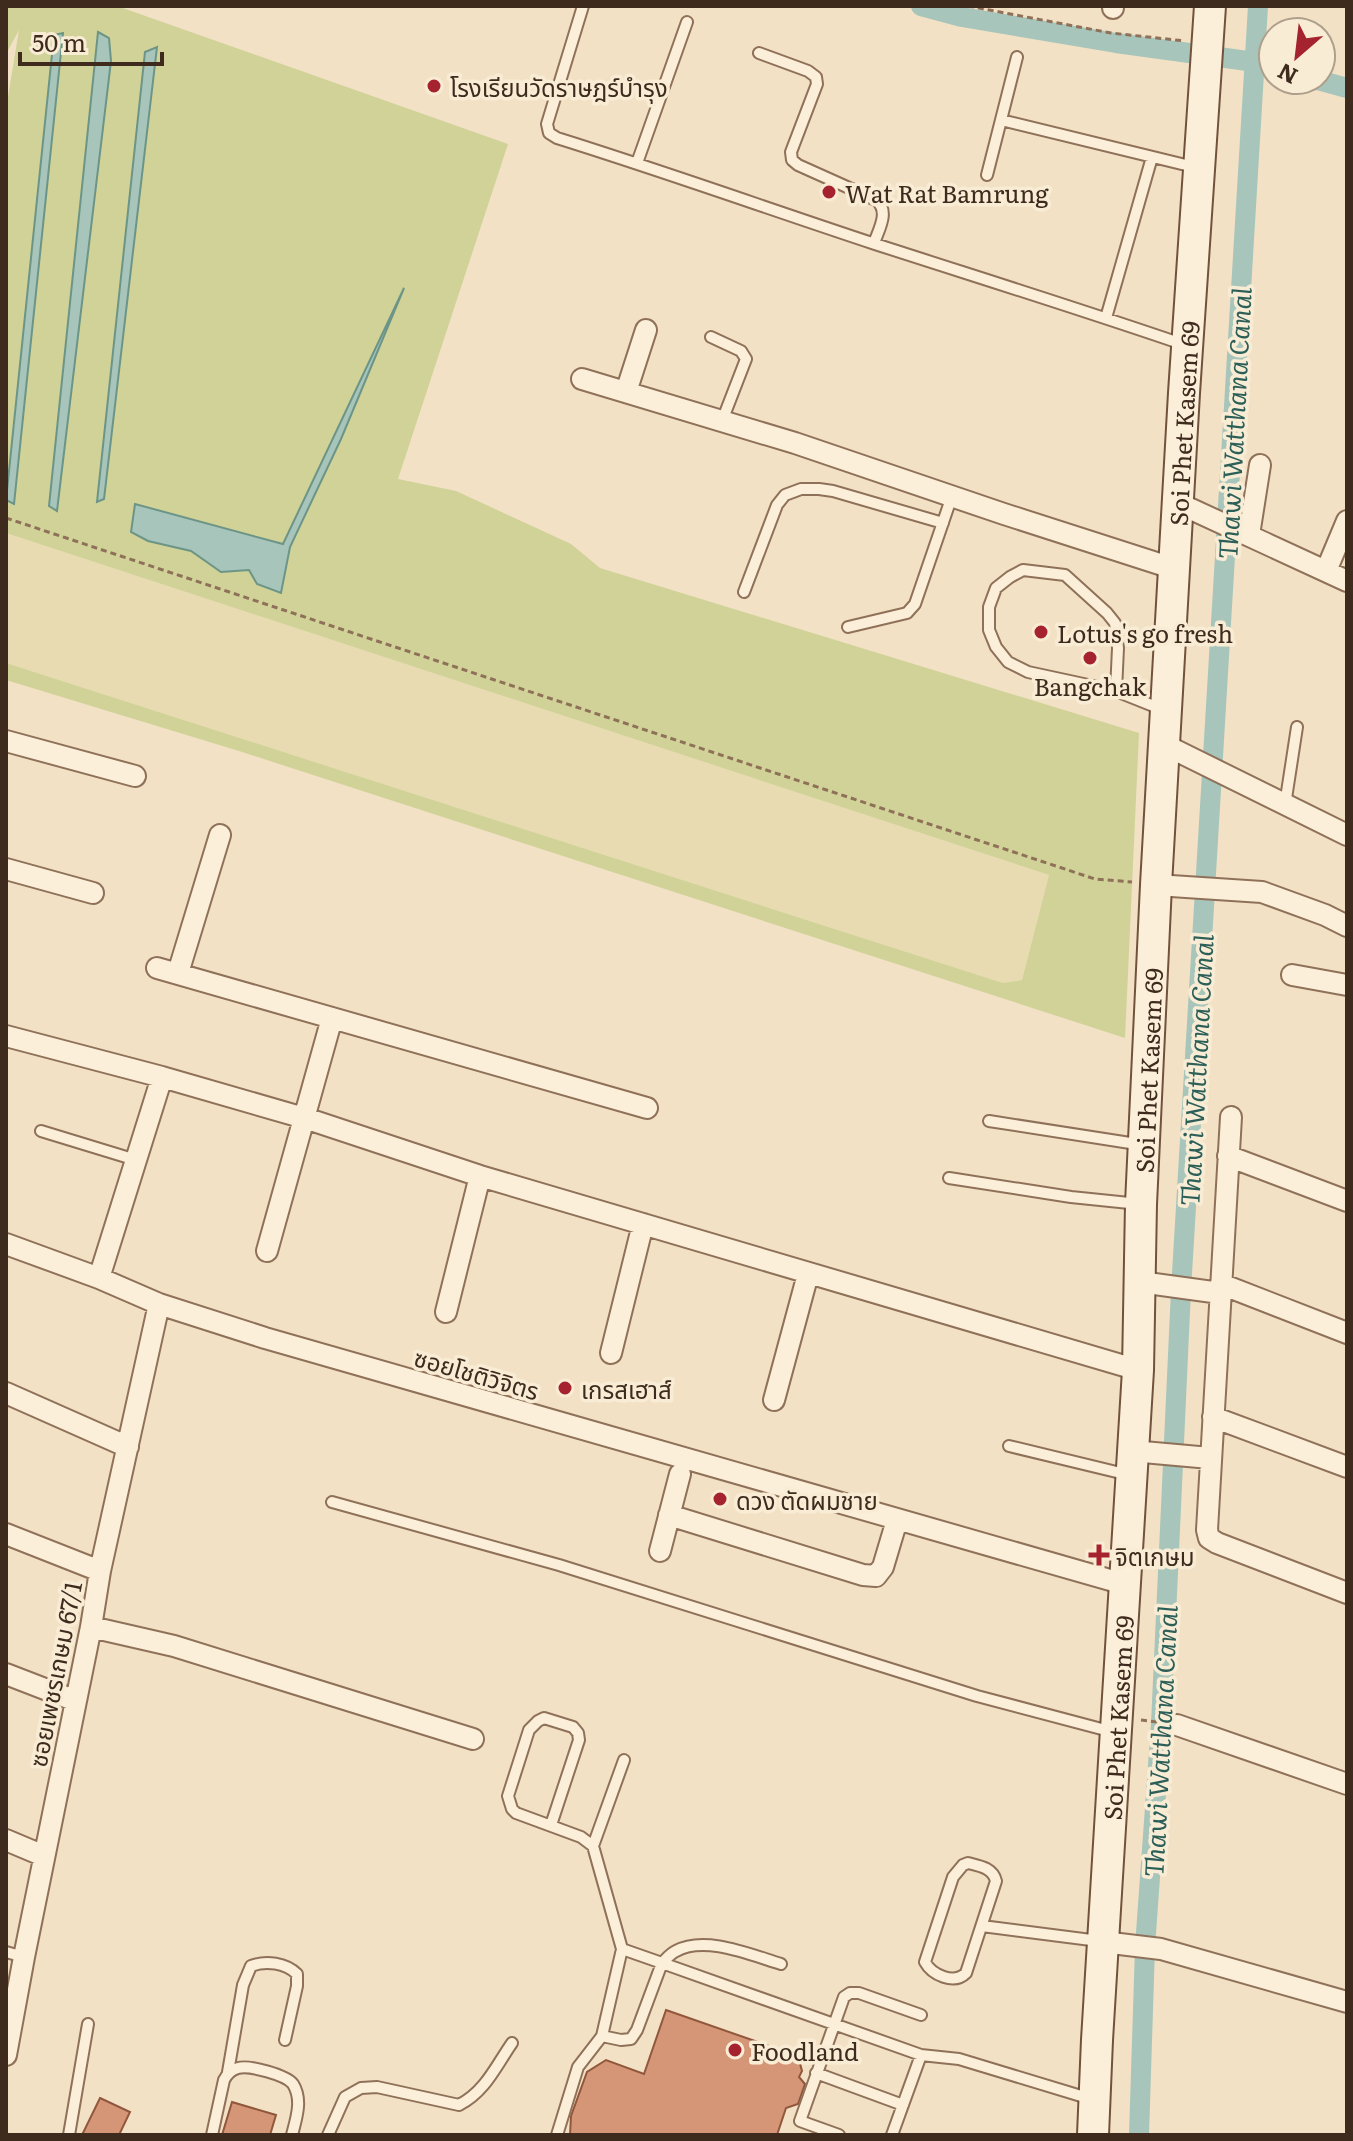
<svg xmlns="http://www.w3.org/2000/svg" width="1353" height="2141" viewBox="0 0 1353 2141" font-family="Literata,'Noto Sans Thai',serif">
  <rect width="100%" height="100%" fill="#f2e1c5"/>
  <path fill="#e9dbb1" d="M6,533L1049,875L1022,980L1003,983L6,663Z"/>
  <path fill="#d0d297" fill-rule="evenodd" d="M6,6H117L508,144L398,479L456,491L571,544L600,568L1139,733L1125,1038L239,751L6,680V663L1003,983L1022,980L1049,875L6,533V109L19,30L6,54ZM63,33L7,500L54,35ZM98,33L109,38L111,61L56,510L49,506ZM157,48L104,499L97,502L145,52ZM392,313L341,439L290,547L285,567L221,572L191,551L148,541L135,504L283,544Z"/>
  <path fill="#a7c5ba" stroke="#6c9587" stroke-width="2" d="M98,32L109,38L111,61L57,511L49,506Z
    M63,33L14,504L6,500L54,35Z
    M157,47L104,499L97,502L145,52Z
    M404,288L341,439L290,547L281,593L257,584L249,570L221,572L191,551L148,541L131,532L135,504L283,544Z"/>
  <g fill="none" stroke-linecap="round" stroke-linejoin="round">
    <path stroke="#a7c5ba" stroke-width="20" d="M921,6L962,17L1116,43L1255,62L1273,67
      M1318,80L1347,88
      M1139,2135L1145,1947L1161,1724L1181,1290L1258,6"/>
  </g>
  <path fill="#d49677" stroke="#91573c" stroke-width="2" d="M666,2010L798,2056L802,2071L799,2077L805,2084L798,2104L786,2108L777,2135H570L571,2116L587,2072L606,2060L644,2074Z
    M100,2098L130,2112L119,2135H82Z
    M232,2102L276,2115L270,2135H222Z"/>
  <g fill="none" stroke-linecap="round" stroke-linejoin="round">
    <defs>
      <path id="service" d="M583,6L547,124L549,133L557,138C663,171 769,209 875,244C977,277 1080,309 1182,344
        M759,53L808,71L816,77L817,84L791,152L792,160L798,165L876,200C890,211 879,229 874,243
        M1001,120L1194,167
        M637,163L687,22
        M987,175L1017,57
        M1106,318L1152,157
        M711,337L741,351L746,359L722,421
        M744,592L777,505L785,495L801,489H819L833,491L943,523
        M848,627L907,613L915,604L952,496
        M1116,691L1118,648L1115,623L1107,613L1065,575L1023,570L1010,577L996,588L989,607V630L996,647L1008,662L1028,672L1116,691L1161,709
        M1285,805L1297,727
        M989,1121L1143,1145
        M41,1131L136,1160
        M949,1178L1071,1197L1139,1204
        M1009,1446L1129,1475
        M332,1502L559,1565L977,1696L1113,1732
        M551,1825L579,1740L578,1733L573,1727L544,1718L538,1721L529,1730L508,1796L512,1809L516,1813L581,1837L593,1846L622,1949
        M593,1846L624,1760
        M968,1863C980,1866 993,1868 996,1881L966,1973C954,1985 932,1975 925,1962L953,1877L963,1865Z
        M982,1926L1099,1941
        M6,1952L24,1957
        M602,2036L622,1949L662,1963C666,1959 671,1953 676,1951C705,1935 751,1955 781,1964
        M228,2072L243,1985L251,1966C266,1960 286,1963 297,1974V1986L285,2040
        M816,2073L903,2105
        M69,2135L88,2024
        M212,2135L224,2080C227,2074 231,2070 238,2068C250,2065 286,2075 293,2084C303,2100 296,2119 292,2135
        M328,2135L345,2097L361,2088L377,2087L459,2105C485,2092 496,2066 512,2043
        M557,2135L578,2067L602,2036L621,2040L631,2039L637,2030L662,1963L921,2055L959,2059L1091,2099
        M839,2135L800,2121L844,1997L850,1993H859L921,2015
        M892,2135L921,2055"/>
      <path id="minor" d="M1113,8V6
        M582,379L795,443L1004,514L1175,569
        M626,392L646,330
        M1178,503L1347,581
        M1249,535L1260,465
        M1326,571L1347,521
        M6,741L135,776
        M1165,745L1347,835
        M6,869L93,893
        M1156,885L1262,892L1325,915L1347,926
        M157,968L647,1108
        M178,973L220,835
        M1292,975L1347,985
        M6,1036L162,1077L311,1120L480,1176L1138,1370
        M1231,1117L1207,1530L1209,1538L1217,1543L1347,1593
        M1228,1156L1347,1201
        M6,1244L99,1278L159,1304L265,1338L1124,1584
        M267,1251L332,1018
        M99,1278L162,1077
        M1140,1282L1220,1293
        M1221,1284L1347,1333
        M446,1312L480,1176
        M611,1353L643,1224
        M6,1393L128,1447
        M774,1400L808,1274
        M1213,1417L1347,1467
        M1132,1451L1210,1458
        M669,1515L863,1575L876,1576L883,1567L897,1520
        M6,1534L100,1571
        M660,1551L680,1474
        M91,1627L174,1646L473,1739
        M6,1674L76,1701
        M1177,1725L1347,1784
        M6,1840L44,1856
        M1103,1942L1161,1949L1347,2002
        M6,2055L24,1957L91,1627L100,1571L159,1304"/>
      <g id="secondary">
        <path id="s1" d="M1093,2135L1097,2040L1138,1370L1141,1204L1156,885L1184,393L1210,6"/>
      </g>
    </defs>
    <use href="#service" stroke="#8f7159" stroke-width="14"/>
    <use href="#minor" stroke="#8f7159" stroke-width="24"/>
    <use href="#secondary" stroke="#71523c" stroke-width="34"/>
    <path stroke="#8f7159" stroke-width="3" stroke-dasharray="6 4" stroke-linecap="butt" d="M968,6L1111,33L1185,41
      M6,518L1095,879L1132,882
      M1141,1720L1157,1722"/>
    <use href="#service" stroke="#fcefd9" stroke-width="10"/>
    <use href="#minor" stroke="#fcefd9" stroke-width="20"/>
    <use href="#secondary" stroke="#fcefd9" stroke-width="30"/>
  </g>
  <g fill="#a4232e" stroke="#f9ecd5" stroke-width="3">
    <circle cx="434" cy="86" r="8"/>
    <circle cx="829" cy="192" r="8"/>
    <circle cx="1041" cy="632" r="8"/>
    <circle cx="1090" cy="658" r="8"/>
    <circle cx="565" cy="1388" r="8"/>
    <circle cx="720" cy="1499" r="8"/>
    <path d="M1095 1543h8v8h8v8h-8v8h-8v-8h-8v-8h8z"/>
    <circle cx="735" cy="2050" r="8"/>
  </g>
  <g text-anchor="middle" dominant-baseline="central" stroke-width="7" stroke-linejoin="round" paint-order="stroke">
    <g font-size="24" fill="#3e2b1e" stroke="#f9ecd5" text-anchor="start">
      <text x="450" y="86">โรงเรียนวัดราษฎร์บำรุง</text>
      <text x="845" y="192">Wat Rat Bamrung</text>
      <text x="1057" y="632">Lotus's go fresh</text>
      <text x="1090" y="685" text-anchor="middle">Bangchak</text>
      <text x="581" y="1388">เกรสเฮาส์</text>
      <text x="736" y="1499">ดวง ตัดผมชาย</text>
      <text x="1115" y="1555">จิตเกษม</text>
      <text x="751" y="2050">Foodland</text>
    </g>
    <g font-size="24" fill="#3e2b1e" stroke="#f9ecd5">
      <text stroke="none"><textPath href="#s1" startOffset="1714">Soi Phet Kasem 69</textPath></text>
      <text stroke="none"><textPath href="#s1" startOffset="1066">Soi Phet Kasem 69</textPath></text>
      <text transform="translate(477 1373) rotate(16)">ซอยโชติวิจิตร</text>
      <text transform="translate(54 1674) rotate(-79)">ซอยเพชรเกษม 67/1</text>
      <text stroke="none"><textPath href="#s1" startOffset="418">Soi Phet Kasem 69</textPath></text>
    </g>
    <g font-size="26" font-style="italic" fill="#2c5f58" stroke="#f9ecd5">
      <text transform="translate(1233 423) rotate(-87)">Thawi Watthana Canal</text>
      <text transform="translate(1195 1070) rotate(-87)">Thawi Watthana Canal</text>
      <text transform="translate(1159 1741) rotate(-87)">Thawi Watthana Canal</text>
    </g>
  </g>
  <rect width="1353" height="2141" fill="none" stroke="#3e2b1e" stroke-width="16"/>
  <g transform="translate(1297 56) rotate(208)"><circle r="38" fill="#f9ecd5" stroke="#ae9f8c" stroke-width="2"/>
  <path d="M0-6L14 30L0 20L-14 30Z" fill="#a4232e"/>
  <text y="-12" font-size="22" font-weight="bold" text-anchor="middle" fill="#3e2b1e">N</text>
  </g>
  <path d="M20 52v12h142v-12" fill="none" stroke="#3e2b1e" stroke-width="4"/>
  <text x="32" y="52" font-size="24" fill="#3e2b1e" stroke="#f9ecd5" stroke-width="6" paint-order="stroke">50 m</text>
</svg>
